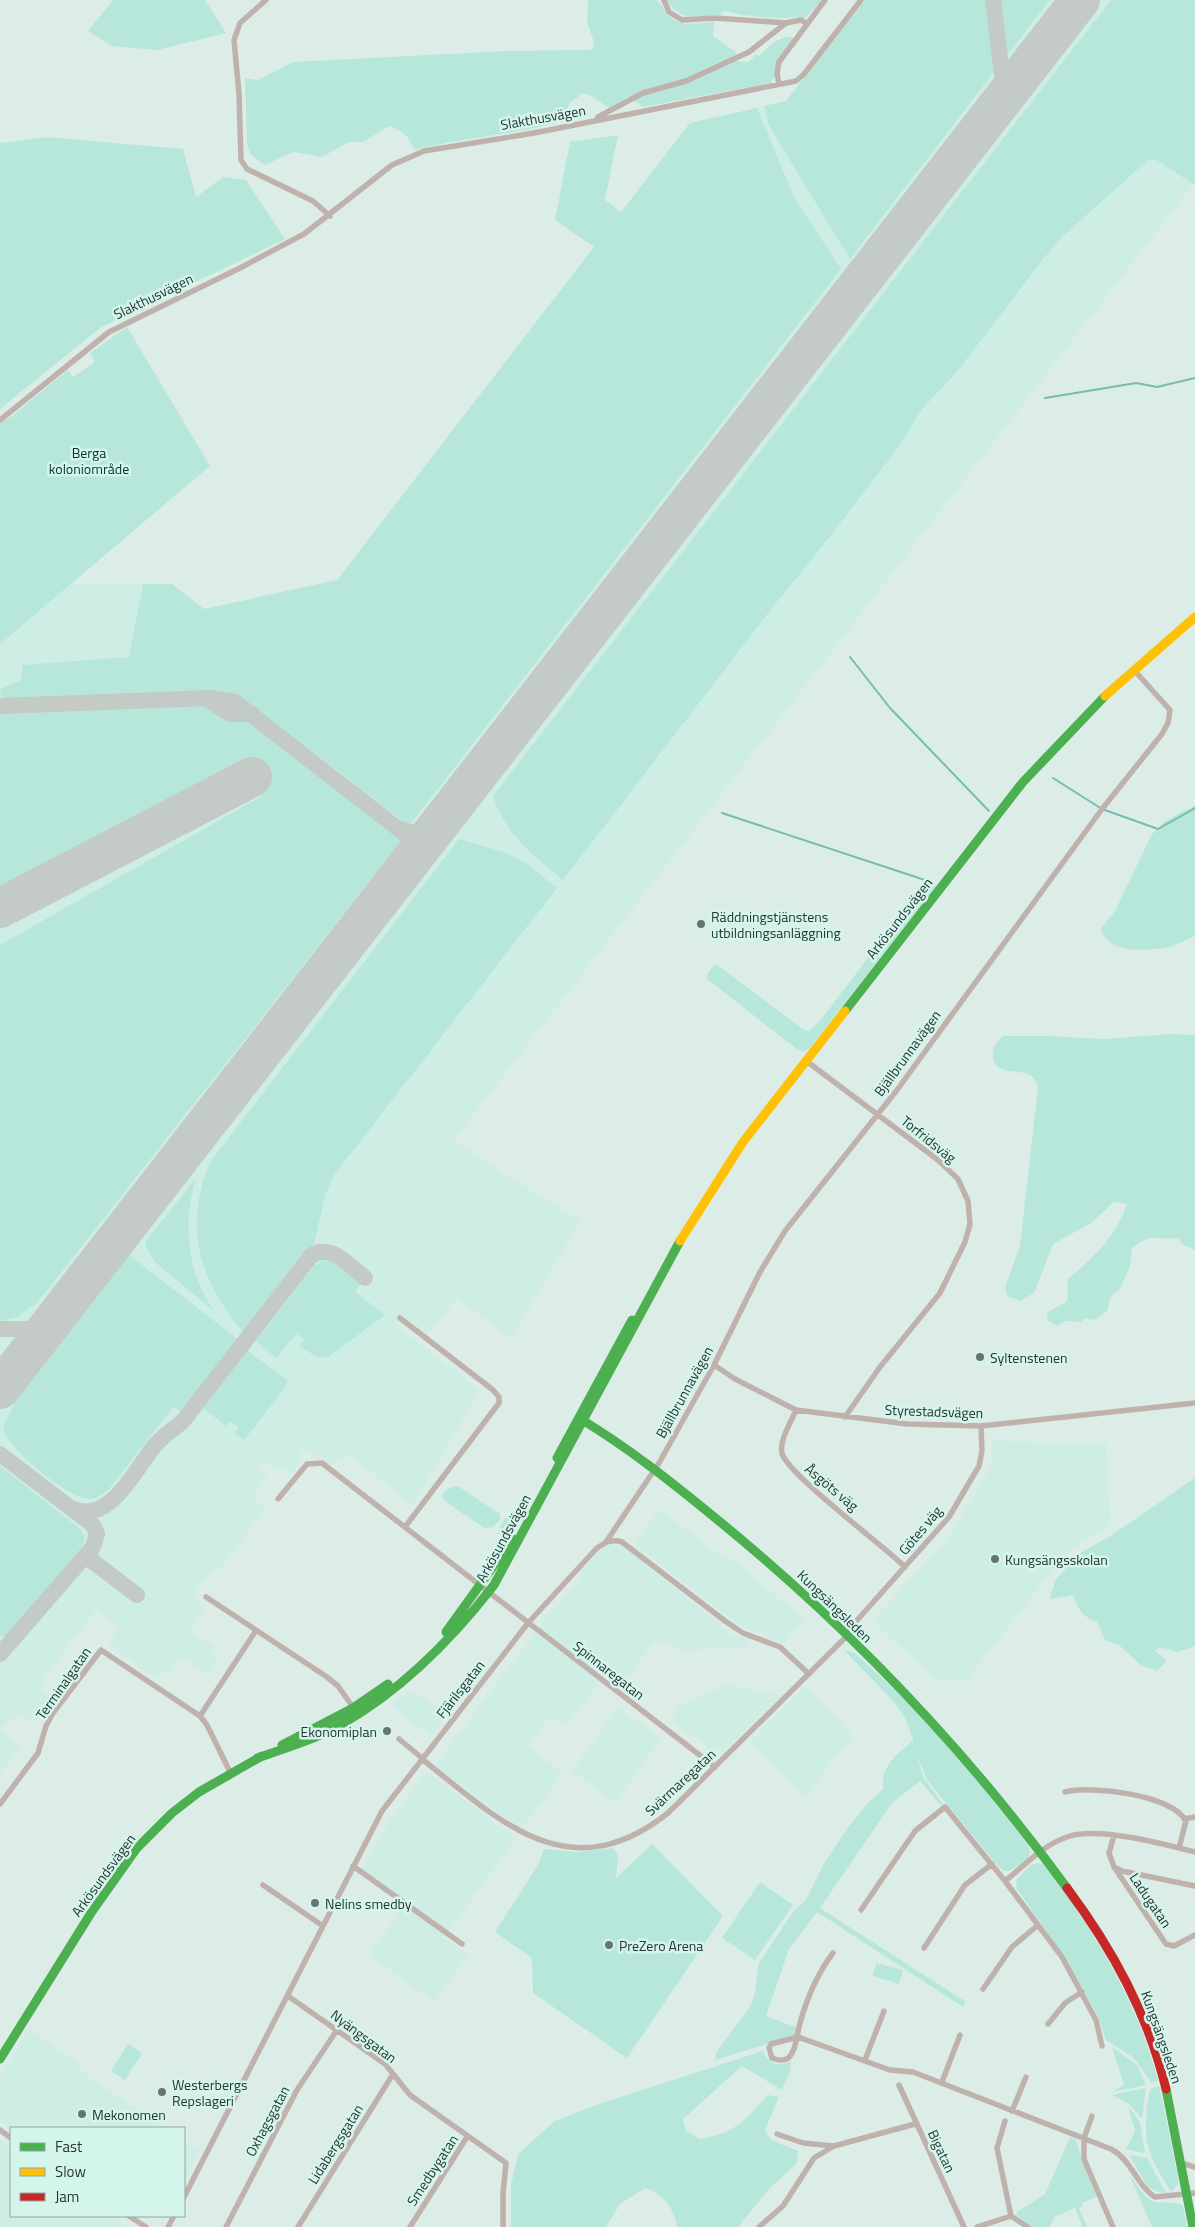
<svg xmlns="http://www.w3.org/2000/svg" width="1195" height="2227" viewBox="0 0 1195 2227" font-family="'Titillium Web',sans-serif">
  <rect width="100%" height="100%" fill="#dcede8"/>
  <path fill="#ceede5" d="M865,0H1195V182L453,1141L580,1221L511,1339L457,1298L428,1335L403,1315L396,1325L480,1390L413,1505L350,1456L332,1465L304,1448L301,1453L302,1458L291,1475L288,1472L287,1467L284,1471L282,1469L286,1463L279,1472L263,1462L259,1470L267,1476L253,1495L254,1498L266,1508L220,1568L218,1567L203,1581L192,1596L206,1606L190,1630L215,1647L212,1655L217,1659L207,1673L180,1656L169,1672L164,1669L157,1679L110,1645L109,1643L120,1627L96,1610L45,1677L41,1687L55,1701L53,1705L33,1724L19,1713L0,1730L21,1745L0,1774V644L69,584H172L204,610L338,580L690,123L786,101Z
    M992,1441L1106,1443L1111,1524L1068,1551L966,1681H938L872,1621L947,1540L991,1467Z
    M660,1509L714,1551L733,1559L804,1620L784,1643L739,1625L634,1544Z
    M611,1544L623,1546L733,1635L750,1639L744,1648L681,1650L656,1640L624,1681L608,1670L566,1726L550,1716L528,1746L563,1773L521,1830L435,1765L547,1617L582,1578L578,1574L603,1547Z
    M727,1685L781,1696L725,1751H712L671,1720L680,1705Z
    M805,1687L855,1738L833,1760L805,1798L750,1742Z
    M412,1689L446,1716L431,1736L391,1706Z
    M618,1707L661,1739L615,1802L572,1771Z
    M426,1771L516,1839L444,1937L468,1954L434,2002L369,1955L406,1902L362,1871L388,1823Z
    M29,2029L75,2060L82,2072L164,2128L11,2129L0,2121V2076Z
    M0,2139L11,2146V2216H111L127,2227H0Z
    M184,2142L199,2152L184,2182Z"/>
  <path fill="#b7e7db" d="M113,0H205L226,33L157,50L112,46L88,31Z
    M588,0H655C662,3 664,9 668,15C679,28 699,23 714,22L713,36L736,52L737,61L749,62L756,54L759,56C770,46 777,36 792,37L794,40C783,52 775,61 775,77L770,83L643,107L628,97L610,108C600,103 594,96 583,93L571,102L556,123C509,135 461,138 414,150C409,136 403,131 389,126L363,142H349L322,157L293,152L265,165L250,154L247,143L245,78L258,80L293,62L506,51L586,50L593,49L594,42L587,22Z
    M666,0H822L804,19C797,16 793,18 785,18C765,18 744,16 724,11L720,15C694,15 684,24 666,0Z
    M865,0H987L994,72L850,259L777,139L768,123L764,106L786,101Z
    M1000,0H1050L1006,56Z
    M1111,0H1195V182L1193,184L1155,159L1148,160L1062,237L1044,258L956,373L922,409L895,452L813,558L779,599L563,880C534,856 505,834 493,796Z
    M757,108L794,197L841,269L409,826L300,742L249,704L234,695L17,699L2,702L0,689L21,680L23,665L129,657L143,584H172L204,609L337,580L594,247L555,220L570,142L618,135L605,200L621,212L690,123Z
    M47,137L183,149L196,197L223,177L246,180L285,239L100,328L0,409V143Z
    M127,327L210,466L0,644V422L11,417L68,370L73,377L95,362L90,353Z
    M207,706L225,717L253,721L314,764L404,837L37,1303L17,1317L0,1321V945L262,796L245,763L0,891V711Z
    M1195,805V936C1187,939 1178,945 1169,947C1148,951 1106,955 1101,928L1115,911L1152,834L1164,822Z
    M459,839L504,852L523,861L557,888L334,1175L326,1193L311,1256L307,1254L244,1333C199,1281 183,1227 210,1162Z
    M928,882L936,886L809,1049L804,1052L798,1050L707,979L708,972L716,964L804,1030L809,1031L820,1021L924,884Z
    M1172,1034L1195,1035V1250L1182,1244L1179,1238C1155,1241 1155,1231 1132,1248L1130,1267L1119,1290L1111,1296L1107,1311L1094,1320L1085,1318L1081,1322L1065,1321L1057,1326L1047,1320L1048,1312L1066,1302L1068,1297L1067,1280C1091,1260 1117,1236 1127,1204L1114,1202L1091,1223L1053,1244L1034,1293L1021,1301L1007,1296L1005,1288L1020,1246L1038,1088C1036,1083 1035,1077 1030,1075C1016,1068 997,1077 993,1057C992,1047 996,1043 1003,1036H1050L1104,1039Z
    M196,1178C182,1222 187,1273 214,1311L156,1263L146,1247V1241Z
    M129,1255L239,1340L182,1412L173,1407L109,1489C103,1493 97,1499 89,1499C66,1497 10,1450 3,1429L14,1403Z
    M324,1260L339,1263L363,1281L355,1292L385,1315L327,1358L322,1356L320,1358L299,1347L305,1339L296,1334L276,1358L256,1341L315,1265Z
    M248,1351L287,1380V1385L244,1440L235,1433L239,1428L231,1421L226,1426L203,1408Z
    M0,1466L79,1528L85,1537C83,1558 24,1618 7,1637L0,1636Z
    M1195,1478V1646L1178,1652L1159,1647L1155,1651L1167,1661L1157,1671L1141,1665L1120,1646L1105,1640L1097,1622C1083,1617 1078,1610 1073,1595L1050,1599L1055,1581L1078,1554L1109,1537Z
    M458,1486L500,1514V1520L493,1527L486,1529L446,1502L441,1496L448,1488Z
    M505,1518H510L513,1521L508,1534H497Z
    M843,1649L856,1654L919,1713L1027,1840L1030,1851L1028,1858L1010,1871H1004L998,1866L927,1780L915,1751L912,1736L905,1718L895,1703Z
    M912,1741L923,1777L945,1807L943,1808L920,1781L892,1803L820,1908L966,2002L963,2007L817,1912L789,1949L766,2016L795,2027L799,2025L798,2037L777,2041L715,2060L717,2051L750,2007L754,1997L759,1963L793,1912L805,1901L825,1862L847,1829L867,1804L883,1789C881,1765 896,1756 912,1741Z
    M652,1844L723,1916L627,2058L533,1993L532,1958L495,1932L538,1865L544,1849L577,1852L613,1848L618,1856L616,1878Z
    M1038,1863L1043,1864L1052,1874C1099,1940 1137,2002 1158,2081L1151,2082L1134,2058L1106,2040L1098,2016L1062,1953L1016,1888L1017,1879L1031,1865Z
    M760,1882L793,1905L755,1960L722,1938Z
    M876,1963L903,1970L899,1984L873,1976Z
    M128,2044L142,2053L125,2080L111,2071Z
    M1112,2047L1137,2065L1146,2085L1112,2092L1124,2085Z
    M763,2051C769,2064 778,2068 791,2061L790,2071L782,2090L742,2066L683,2119L686,2131L700,2139C737,2133 744,2121 768,2095L779,2097L765,2130L771,2140L798,2151L797,2163L769,2189L738,2227H677C674,2208 663,2193 645,2188L620,2204L606,2227H511V2185L518,2154L555,2121L602,2103Z
    M1159,2086L1178,2177V2184L1171,2192C1146,2151 1142,2141 1149,2093L1152,2088Z
    M1146,2088L1142,2119L1129,2104L1112,2095Z
    M1128,2106L1140,2122L1145,2152L1143,2153L1126,2149L1135,2131Z
    M1070,2137L1076,2140L1084,2166L1097,2197L1082,2203L1083,2206L1079,2208L1087,2227H1083L1075,2208L1054,2217L1050,2227H1033L1016,2215L1017,2212L1045,2194Z
    M1129,2155L1147,2158L1166,2193L1158,2192L1147,2186Z
    M1129,2174C1135,2182 1141,2193 1149,2199C1159,2207 1173,2198 1183,2206L1187,2227H1152Z"/>
  <g fill="none" stroke-linecap="round" stroke-linejoin="round">
    <path stroke="#78bcad" stroke-width="2" d="M1045,398L1136,383L1157,387L1195,378
      M850,657L890,708L989,811
      M1053,778L1102,809L1158,829L1195,808
      M722,813L934,883"/>
    <path stroke="#c4cac6" stroke-width="16" d="M993,0L1003,84L995,109
      M206,698L230,714H252
      M0,706L211,698L235,702L405,834C419,854 401,872 389,888
      M401,829C426,842 445,815 459,798
      M0,1329H47
      M0,1382L6,1381
      M0,1454L93,1525L97,1534L93,1547L0,1654
      M71,1508C109,1527 135,1469 156,1444C163,1436 174,1429 183,1421L311,1256C330,1242 350,1266 365,1278
      M91,1549L89,1557L92,1561L137,1595"/>
    <path stroke="#c4cac6" stroke-width="40" d="M0,908L252,777
      M0,1389L1080,0"/>
    <path stroke="#bfb2ac" stroke-width="5.5" d="M266,0L240,23L234,40L239,94L241,160L247,169L313,201L330,216
      M664,0L669,12L682,20L715,18L786,23
      M779,84L777,74L779,62L825,0
      M596,121L598,117L643,93L686,81L749,52L786,23L801,20L806,23
      M0,420L109,332L240,268L304,234L392,165L424,151L534,133L796,81L804,74L861,0
      M805,1060L938,1160L958,1179L968,1201L970,1224L965,1242L940,1293L880,1367L845,1417
      M400,1318L493,1390L499,1397V1403L405,1527
      M714,1365L735,1379L796,1410L907,1424L981,1426L1195,1403
      M796,1410C791,1422 779,1441 782,1453C785,1472 885,1547 905,1567
      M278,1499L307,1464L322,1463L715,1767
      M606,1542L659,1463L714,1365L760,1272L785,1231L897,1090L1102,809L1162,734L1168,723L1170,710L1134,670
      M206,1597L327,1677L338,1686L355,1710
      M200,1716L255,1632
      M399,1739L422,1758
      M422,1759C501,1822 569,1891 668,1813L847,1636L852,1626L949,1517L979,1466L982,1451L981,1426
      M1065,1792C1092,1785 1172,1795 1186,1821L1179,1848
      M0,1804L38,1753L46,1726L53,1713L101,1650L200,1716L207,1725L230,1772
      M1184,1819L1195,1817
      M1114,1835L1109,1853L1114,1867L1122,1871L1195,1886
      M353,1866L462,1944
      M1114,1867L1166,1944L1174,1946L1195,1935
      M1005,1881C1025,1865 1043,1845 1067,1837C1097,1826 1164,1844 1195,1852
      M263,1885L323,1926
      M861,1910L915,1831L945,1807L1005,1881L1062,1957L1096,2020L1102,2046
      M924,1948L965,1885L992,1864
      M833,1953C817,1974 807,1998 800,2023C797,2033 797,2048 790,2056C786,2062 777,2060 772,2058L769,2048L771,2044L798,2037L890,2070L913,2072L1111,2149C1132,2160 1136,2185 1155,2197L1195,2193
      M983,1989L1012,1947L1038,1925
      M288,1996L385,2064L410,2095L506,2163L503,2193V2227
      M1048,2024L1065,2003L1082,1992
      M865,2060L884,2011
      M942,2082L960,2035
      M899,2085L964,2227
      M1012,2111L1026,2077
      M1092,2116L1084,2138V2159L1113,2227
      M1005,2121L997,2148L1011,2216
      M0,2130L11,2138
      M777,2134L803,2143L834,2146
      M1181,2163L1195,2167
      M184,2197L382,1811L528,1623L596,1549C605,1542 611,1539 622,1542L725,1621L743,1633L780,1647L809,1674
      M129,2216L146,2227
      M1011,2216L1028,2227
      M168,2227L174,2216
      M226,2227L297,2090L337,2030
      M298,2227L393,2074
      M410,2227L467,2137
      M759,2227L783,2206L814,2158L834,2146L915,2124
      M977,2227L1011,2216"/>
    <path stroke="#4caf50" stroke-width="9" d="M845,1011L1023,782L1105,696
      M579,1418C629,1448 674,1484 719,1521C850,1628 967,1751 1067,1888
      M557,1458L632,1320
      M446,1632L513,1539
      M282,1745L353,1708L388,1684
      M257,1758C286,1748 316,1739 342,1724C402,1690 452,1639 494,1585L680,1241
      M0,2059L91,1913L137,1848L172,1813L199,1792L262,1756
      M1166,2089L1193,2227"/>
    <path stroke="#ffc107" stroke-width="9" d="M1105,696L1195,617
      M680,1241L743,1142L845,1011"/>
    <path stroke="#c62828" stroke-width="9" d="M1067,1888C1113,1950 1148,2014 1166,2089"/>
  </g>
  <g fill="#677572" stroke="#d4f5ec" stroke-width="2">
    <circle cx="701" cy="924" r="5"/>
    <circle cx="980" cy="1357" r="5"/>
    <circle cx="995" cy="1559" r="5"/>
    <circle cx="387" cy="1731" r="5"/>
    <circle cx="315" cy="1903" r="5"/>
    <circle cx="609" cy="1945" r="5"/>
    <circle cx="162" cy="2092" r="5"/>
    <circle cx="82" cy="2114" r="5"/>
  </g>
  <g text-anchor="middle" dominant-baseline="central" stroke-width="5" stroke-linejoin="round" paint-order="stroke">
    <g font-size="14" fill="#283532" stroke="#d4f5ec">
      <text transform="translate(543 117) rotate(-10)">Slakthusvägen</text>
      <text transform="translate(153 296) rotate(-26)">Slakthusvägen</text>
      <text transform="translate(899 918) rotate(-52)">Arkösundsvägen</text>
      <text transform="translate(907 1053) rotate(-54)">Bjällbrunnavägen</text>
      <text transform="translate(929 1139) rotate(39)">Torfridsväg</text>
      <text transform="translate(684 1392) rotate(-61)">Bjällbrunnavägen</text>
      <text transform="translate(934 1411) rotate(2)">Styrestadsvägen</text>
      <text transform="translate(832 1487) rotate(40)">Åsgöts väg</text>
      <text transform="translate(920 1530) rotate(-50)">Götes väg</text>
      <text transform="translate(503 1538) rotate(-61)">Arkösundsvägen</text>
      <text transform="translate(835 1606) rotate(44)">Kungsängsleden</text>
      <text transform="translate(609 1670) rotate(38)">Spinnaregatan</text>
      <text transform="translate(63 1683) rotate(-55)">Terminalgatan</text>
      <text transform="translate(460 1689) rotate(-52)">Fjärilsgatan</text>
      <text transform="translate(680 1782) rotate(-43)">Svärmaregatan</text>
      <text transform="translate(103 1875) rotate(-54)">Arkösundsvägen</text>
      <text transform="translate(1151 1900) rotate(56)">Ladugatan</text>
      <text transform="translate(364 2036) rotate(37)">Nyängsgatan</text>
      <text transform="translate(1162 2037) rotate(71)">Kungsängsleden</text>
      <text transform="translate(267 2121) rotate(-62)">Oxhagsgatan</text>
      <text transform="translate(335 2144) rotate(-58)">Lidabergsgatan</text>
      <text transform="translate(942 2151) rotate(65)">Bigatan</text>
      <text transform="translate(432 2170) rotate(-57)">Smedbygatan</text>
    </g>
    <g font-size="14" fill="#08342c" stroke="#d4f5ec">
      <text x="89" y="452">Berga<tspan x="89" dy="16">koloniområde</tspan></text>
    </g>
    <g font-size="14" fill="#283532" stroke="#d4f5ec" text-anchor="start">
      <text x="711" y="916">Räddningstjänstens<tspan x="711" dy="16">utbildningsanläggning</tspan></text>
      <text x="990" y="1357">Syltenstenen</text>
      <text x="1005" y="1559">Kungsängsskolan</text>
      <text x="377" y="1731" text-anchor="end">Ekonomiplan</text>
      <text x="325" y="1903">Nelins smedby</text>
      <text x="619" y="1945">PreZero Arena</text>
      <text x="172" y="2084">Westerbergs<tspan x="172" dy="16">Repslageri</tspan></text>
      <text x="92" y="2114">Mekonomen</text>
    </g>
  </g>
  <rect x="10" y="2127" width="175" height="90" fill="#d4f5ec" stroke="#8fa8a2"/>
  <rect x="20" y="2143" width="25" height="8" fill="#4caf50" stroke="#8fa8a2"/>
  <text x="55" y="2152" font-size="15" fill="#283532">Fast</text>
  <rect x="20" y="2168" width="25" height="8" fill="#ffc107" stroke="#8fa8a2"/>
  <text x="55" y="2177" font-size="15" fill="#283532">Slow</text>
  <rect x="20" y="2193" width="25" height="8" fill="#c62828" stroke="#8fa8a2"/>
  <text x="55" y="2202" font-size="15" fill="#283532">Jam</text>
</svg>
